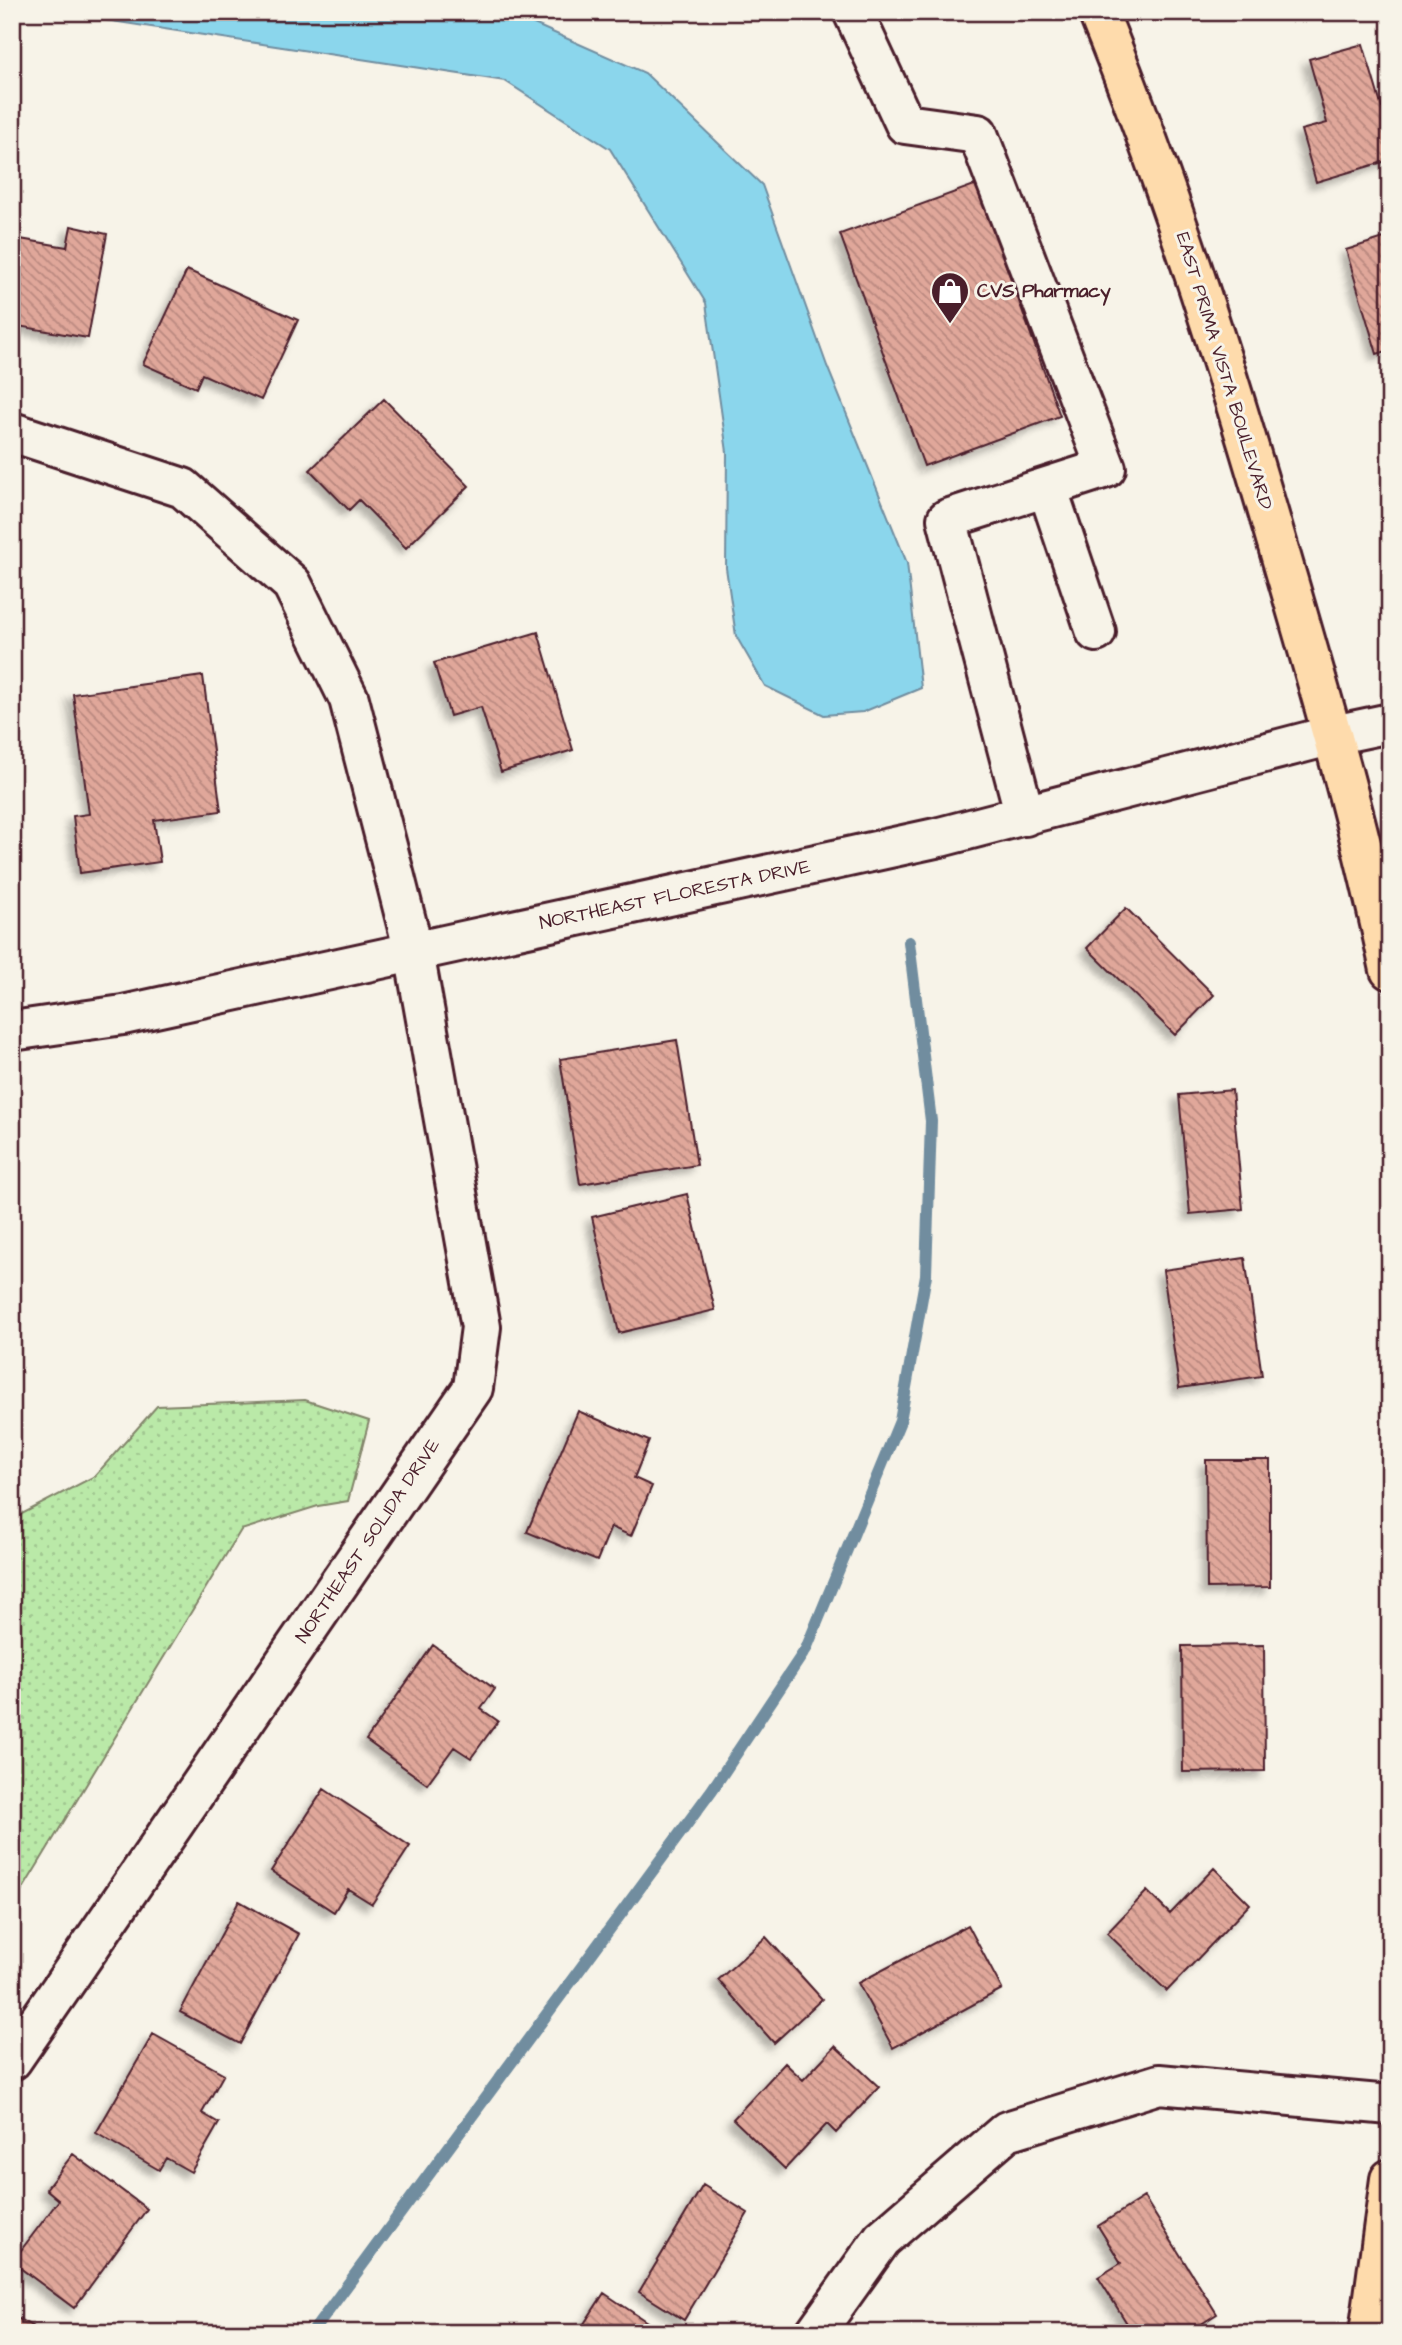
<svg xmlns="http://www.w3.org/2000/svg" width="1402" height="2345" viewBox="0 0 1402 2345" font-family="'Architects Daughter',sans-serif">
  <defs>
    <pattern id="grass-dots" width="8" height="8" patternUnits="userSpaceOnUse" patternTransform="scale(1.75)"><rect width="8" height="8" fill="#bae9a8"/><path d="M2 2h.1M6 6h.1" fill="none" stroke="#a1c791" stroke-width="1.8" stroke-linecap="round"/></pattern>
    <pattern id="building-back-hatch" width="6" height="6" patternUnits="userSpaceOnUse" patternTransform="scale(1.75)"><rect width="6" height="6" fill="#e0a79a"/><path d="M-1 5l2 2M0 0l6 6M5-1l2 2" fill="none" stroke="#b8877e"/></pattern>
    <filter id="shadow"><feDropShadow dx="-6" dy="6" stdDeviation="3.5" flood-color="#0004"/></filter>
  </defs>
  <rect width="100%" height="100%" fill="#f7f3e8"/>
  <filter id="ink" filterUnits="userSpaceOnUse"><feTurbulence type="fractalNoise" baseFrequency=".0143" numOctaves="2"/><feDisplacementMap in="SourceGraphic" scale="14" xChannelSelector="R" yChannelSelector="G"/><feConvolveMatrix kernelMatrix="1 2 1 2 8 2 1 2 1" color-interpolation-filters="sRGB"/></filter>
  <g filter="url(#ink)">
    <path fill="url(#grass-dots)" stroke="#82846a" stroke-width="2" d="M305,1400L369,1421L348,1501L318,1506L241,1530L12,1907V1519L95,1476L157,1406Z"/>
    <path fill="#8bd6ec" stroke="#718d9f" stroke-width="2" d="M53,12H483L525,20L645,73L762,185L827,366L907,563L921,688L863,712L824,715L765,686L736,636L726,568L727,452L706,303L610,149L505,81Z"/>
    <g fill="none" stroke-linecap="round" stroke-linejoin="round">
      <path stroke="#718d9f" stroke-width="12" d="M312,2333L712,1790L806,1649L900,1421L926,1275L931,1121L909,942"/>
    </g>
    <path fill="url(#building-back-hatch)" stroke="#4a1f2b" stroke-width="2" filter="url(#shadow)" d="M1363,44L1382,108L1390,106V160L1316,182L1301,130L1327,123L1309,59Z
      M977,184L1060,416L924,466L840,234Z
      M71,226L107,234L88,338L12,325V278L20,239L67,247Z
      M1390,236V350L1377,354L1346,250Z
      M187,270L298,320L261,400L202,374L196,388L143,364Z
      M384,399L469,486L406,548L359,500L349,510L310,470Z
      M538,632L573,750L501,772L481,707L450,716L434,663Z
      M203,676L221,811L154,820L160,862L80,873L73,816L89,814L73,694Z
      M1126,908L1214,995L1175,1035L1087,948Z
      M677,1040L697,1165L580,1184L560,1059Z
      M1232,1090L1243,1209L1190,1214L1179,1095Z
      M687,1194L715,1310L619,1333L592,1217Z
      M1245,1258L1262,1376L1179,1388L1163,1270Z
      M578,1411L649,1441L634,1478L652,1486L631,1536L611,1527L597,1561L527,1532Z
      M1206,1460H1270V1587L1207,1588Z
      M433,1645L495,1689L481,1709L498,1721L471,1758L454,1747L427,1784L366,1740Z
      M1264,1645L1265,1771L1183,1772L1182,1646Z
      M324,1789L410,1846L372,1904L348,1889L334,1912L271,1871Z
      M1214,1868L1250,1904L1167,1991L1107,1933L1147,1891L1170,1914Z
      M239,1901L299,1934L240,2044L180,2012Z
      M968,1925L1002,1989L893,2048L858,1983Z
      M766,1937L822,1999L774,2043L718,1980Z
      M153,2034L224,2074L202,2113L219,2123L191,2172L166,2158L159,2170L96,2133Z
      M835,2046L879,2087L836,2133L827,2124L785,2169L733,2119L785,2063L803,2080Z
      M73,2154L147,2209L74,2308L12,2262L59,2200L46,2189Z
      M703,2185L748,2213L684,2320L639,2292Z
      M1144,2197L1217,2314L1187,2333H1133L1098,2277L1121,2263L1098,2226Z
      M604,2293L656,2328L653,2333H578Z
      M12,2315L44,2333H12Z"/>
    <g fill="none" stroke-linecap="round" stroke-linejoin="round">
      <defs>
        <path id="minor" d="M853,12L905,124L978,134L1106,468L947,519L1025,816
          M12,432L183,488L292,584L349,699L395,877L414,952L481,1327L473,1388L12,2060
          M1047,487L1096,632
          M12,1031L123,1015L940,837L1333,735L1390,723
          M815,2333L882,2239L1007,2131L1159,2084L1390,2105"/>
        <path id="major" d="M1098,12C1172,194 1230,379 1284,567C1323,701 1362,834 1390,970
          M1369,2333L1390,2179"/>
      </defs>
      <use href="#minor" stroke="#4a1f2b" stroke-width="44"/>
      <use href="#major" stroke="#4a1f2b" stroke-width="44"/>
      <use href="#minor" stroke="#f7f3e8" stroke-width="38"/>
      <use href="#major" stroke="#fedbac" stroke-width="38"/>
    </g>
  </g>
  <defs>
    <symbol id="shop-pin" viewBox="-11 -11 22 30"><path d="M0 17L-7.5 6A9.5 9.5 0 1 1 7.5 6Z" fill="#4a1f2b" stroke="#f7f3e8"/><path d="M-5-2.5h2.3a2.7 3.5 0 0 1 5.4 0H5L5.5 6h-11ZM-1.5-2.5h3a1.5 2.3 0 0 0-3 0Z" fill="#fff"/></symbol>
  </defs>
  <g fill-rule="evenodd">
    <use href="#shop-pin" x="928" y="269" width="44" height="60"/>
  </g>
  <g text-anchor="middle" dominant-baseline="central" stroke-width="6" stroke-linejoin="round" paint-order="stroke">
    <g font-size="19" font-weight="bold" fill="#4a1f2b" stroke="#f7f3e8" text-anchor="start">
      <text x="977" y="291">CVS Pharmacy</text>
    </g>
    <g font-size="19" fill="#4a1f2b" stroke="#f7f3e8">
      <text transform="translate(1224 371) rotate(73)">EAST PRIMA VISTA BOULEVARD</text>
      <text transform="translate(675 895) rotate(-12)">NORTHEAST FLORESTA DRIVE</text>
      <text transform="translate(368 1541) rotate(-56)">NORTHEAST SOLIDA DRIVE</text>
    </g>
  </g>
  <rect width="1402" height="2345" fill="none" stroke="#f7f3e8" stroke-width="42"/>
  <rect x="21" y="21" width="1360" height="2303" fill="none" stroke="#4a1f2b" stroke-width="2.5" filter="url(#ink)"/>
</svg>
